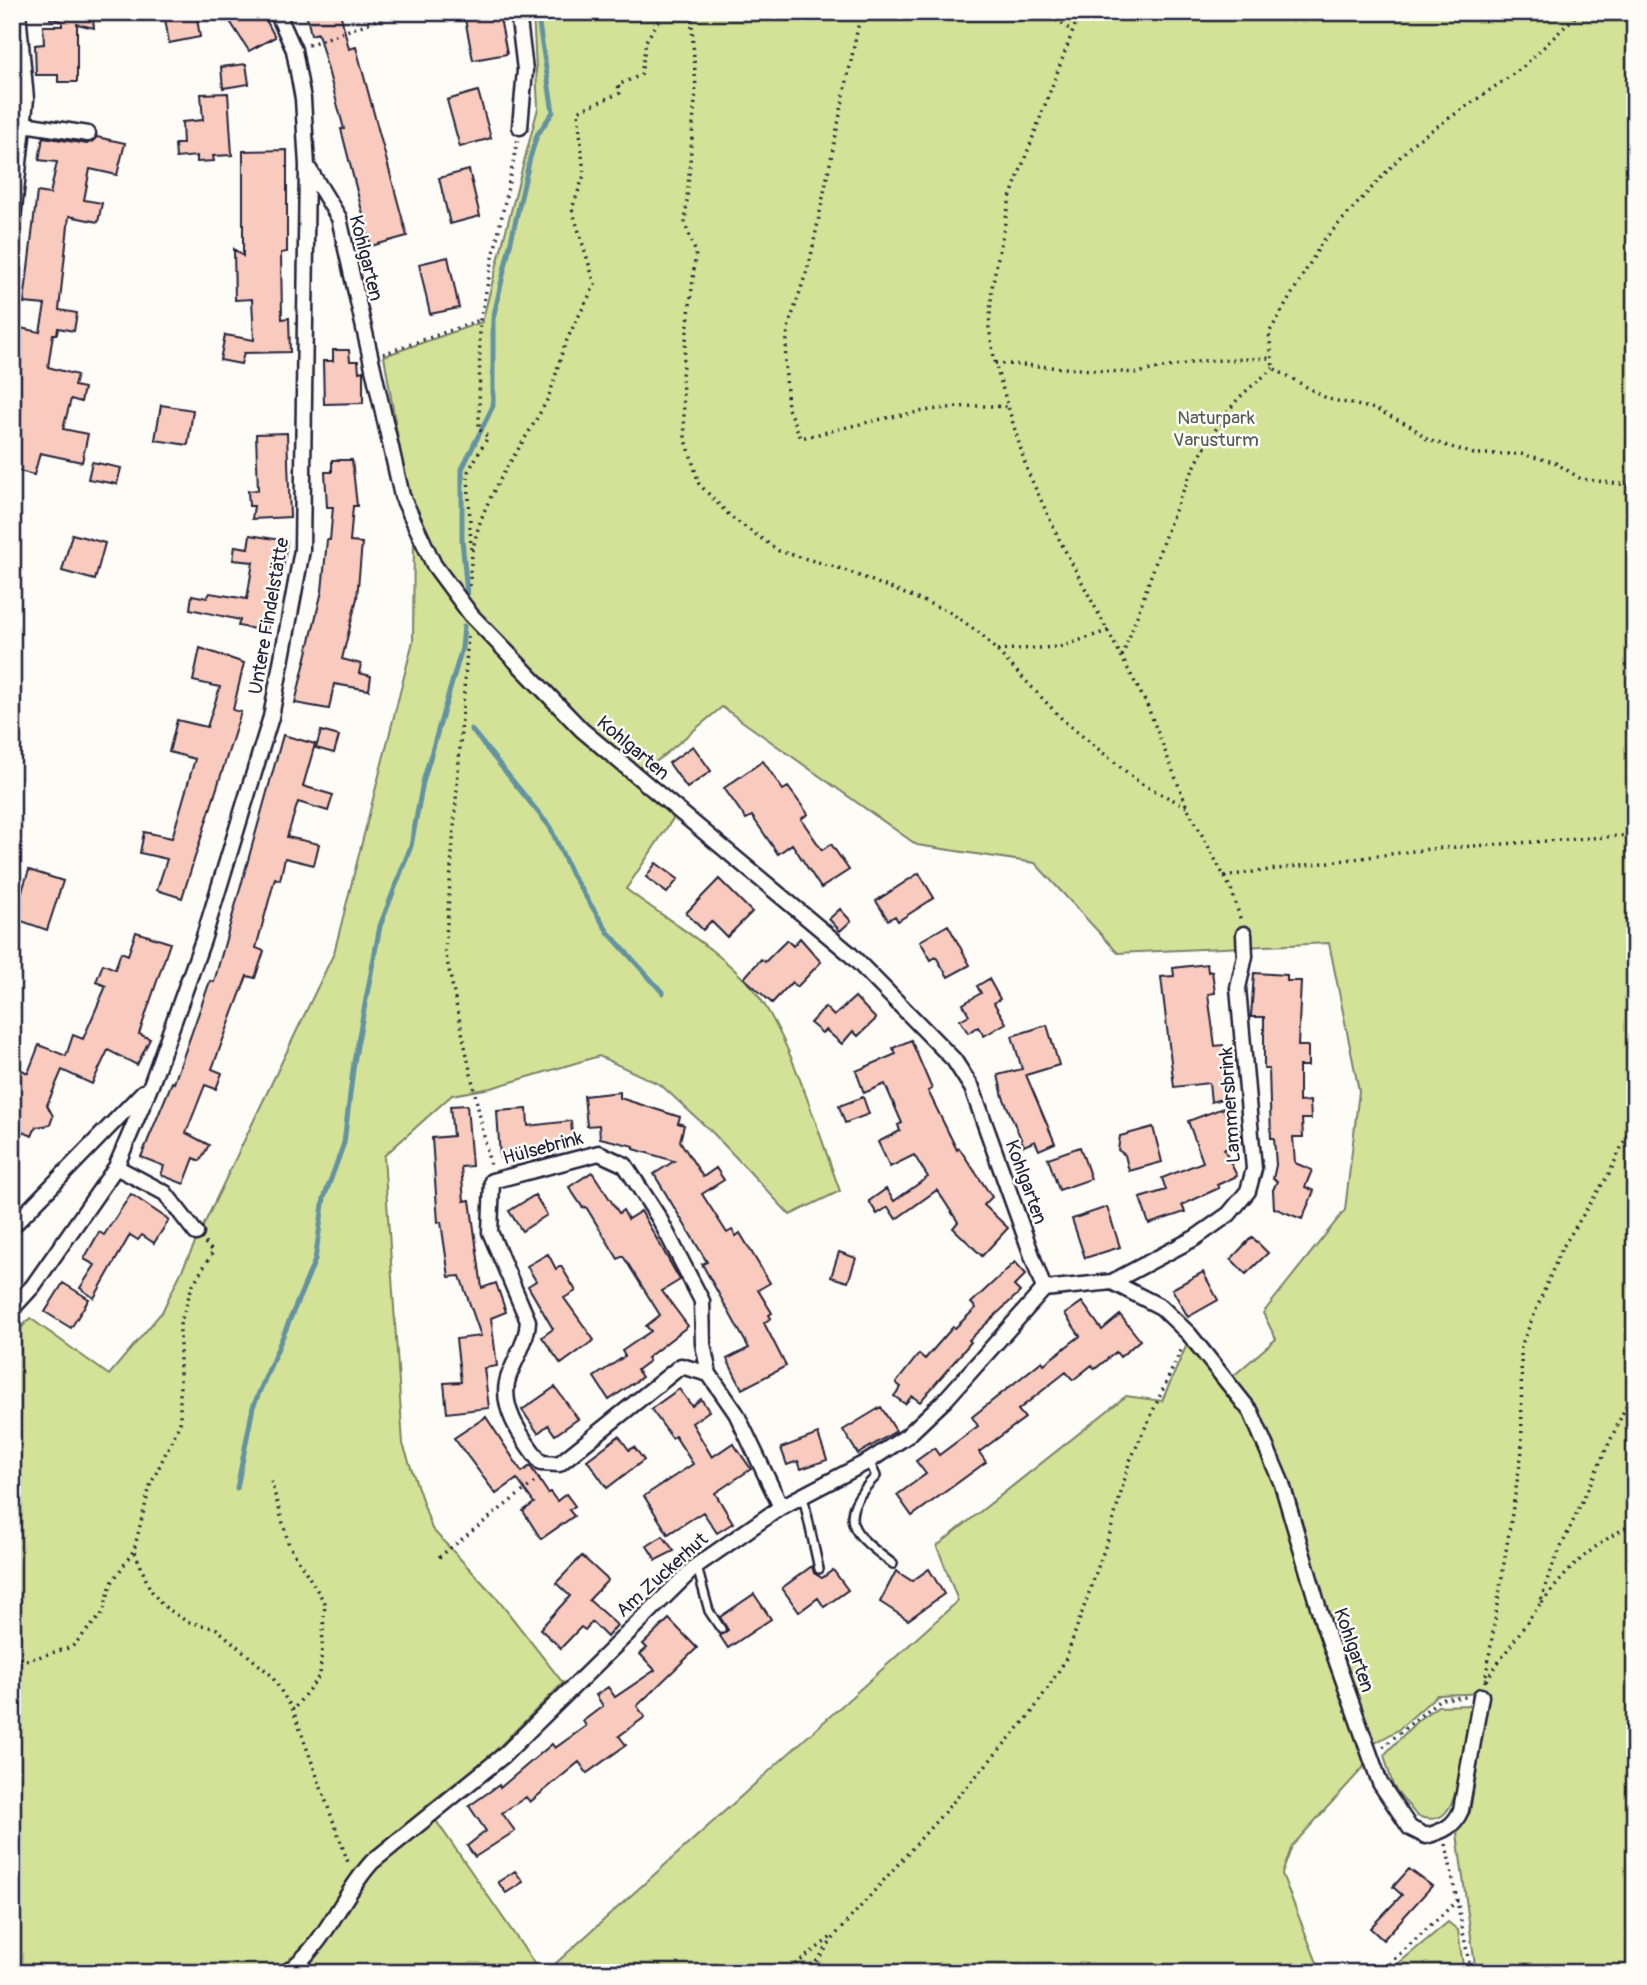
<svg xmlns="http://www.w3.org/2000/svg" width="1647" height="1985" viewBox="0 0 1647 1985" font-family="Pangolin,sans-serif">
  <rect width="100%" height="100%" fill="#fdfcf7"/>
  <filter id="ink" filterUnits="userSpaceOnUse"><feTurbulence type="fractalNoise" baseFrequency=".0143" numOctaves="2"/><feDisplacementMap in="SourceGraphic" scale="14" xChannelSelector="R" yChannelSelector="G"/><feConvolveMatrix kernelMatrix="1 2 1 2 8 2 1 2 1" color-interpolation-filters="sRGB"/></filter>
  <g filter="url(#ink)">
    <path fill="#d3e296" stroke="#7a8268" stroke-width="2" d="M533,12H1635V1973H1476L1457,1834L1470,1812L1489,1693L1437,1695L1398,1730L1370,1746L1363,1768L1292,1846L1282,1874L1321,1973H545L958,1601L937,1546L1126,1396L1162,1401L1188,1342L1225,1383L1276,1339L1263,1313L1345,1210L1359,1091L1329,943L1118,953L1035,863L917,845L722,707L640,775L676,814L626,889C667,920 719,949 753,989C789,1032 819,1135 840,1191L790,1215L714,1134L661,1085L599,1056L491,1088L452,1095L384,1156L403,1444L432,1529L495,1596L563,1683L490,1756L426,1806L541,1973H12V1338L30,1318L109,1375L162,1312L334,953L413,641L414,533L384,356L482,322L538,108Z
      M1471,1705C1467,1728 1462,1801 1443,1815C1435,1821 1425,1819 1417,1816L1393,1786L1384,1755L1418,1720L1438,1706Z
      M1448,1922L1458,1930L1464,1973H1387Z"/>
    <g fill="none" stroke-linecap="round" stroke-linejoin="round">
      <path stroke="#6393a3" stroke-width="5" d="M467,594L462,539V469L493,406V319L530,158L537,135L553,112L537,12
        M471,729L550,827L572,875L608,932L663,993
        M237,1488L253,1407L315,1260L324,1198L344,1143L354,1062L380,926L411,846L423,782L462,648L464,626"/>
    </g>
    <path fill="#f9cbbe" stroke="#22223b" stroke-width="2" d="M51,12H92L94,28L77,24V82H58V75H36L35,45L44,44L43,26H62V21L50,19Z
      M164,12H196L200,37L169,43Z
      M224,12H262L275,37L249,51Z
      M306,12H340L349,49L356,47L407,236L371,246L341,129H344L318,33L311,35Z
      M499,13L507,54L473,60L465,19Z
      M246,64L249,84L223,88L221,67Z
      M478,91L491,138L460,147L447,100Z
      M228,93L232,155L213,156L214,161L197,162V156L176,158L175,144H183L182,122L203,120L201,94Z
      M43,137L87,144L97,137L125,143L117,175L90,169L84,200L102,203L98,222L69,216L59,310L77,313L74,331L58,328L57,334H53L48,367L77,375L74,386L84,388L81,402L71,399L63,429L88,434L82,462L40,453L34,475L12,469V376L20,328L40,332L45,305L24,303L37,192L50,194L57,162L39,160Z
      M287,150V252L281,253L282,319L289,318L290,352L244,353L241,364L220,360L225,335L254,340L252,299L235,300L234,249L243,256V151Z
      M469,170L480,216L450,224L439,178Z
      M448,257L459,308L430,314L419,264Z
      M333,350H349L350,361H358L359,372L363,371V403L324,404L323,361H333Z
      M161,405L193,410L188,445L155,440Z
      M287,433L290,517L252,519L254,506H249L248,491L258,490L256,434Z
      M332,460H352L357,506H353L350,542L362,543L357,598L342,659L361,664L359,673L371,676L369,690L334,684L329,709L295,703L322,591L327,540H330L333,507H327L325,472H332Z
      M92,462L121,468L117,484L88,479Z
      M72,534L105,543L95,580L62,571Z
      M250,535L287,541L283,569L277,568L267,631L238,626L240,620L190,609L192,595L207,598L210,593L247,599L253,562L233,560L235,546L248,548Z
      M200,648L244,663L233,710L241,712L182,898L157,890L167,859L140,853L144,832L172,838L195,759L169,752L177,720L207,727L220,687L193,681Z
      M321,731L339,736L334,753L316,748Z
      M283,735L315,744L303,786L333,795L328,811L298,802L287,837L319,844L314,865L285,858L280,880L275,878L256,948L264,951L255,978L247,976L212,1069L222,1073L216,1089L205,1085L186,1133L209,1145L200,1161L194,1158L184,1184L161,1175L164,1166L141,1157L172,1082L174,1083L210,981L214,982Z
      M693,746L711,771L687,788L669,763Z
      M763,761L783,790L788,787L808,814L801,819L822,850L831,844L849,870L821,888L792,844L778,854L752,816L746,819L724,788Z
      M656,863L678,879L667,893L646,877Z
      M29,870L63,881L47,930L13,918Z
      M919,873L934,898L898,921L895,916L888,920L876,901Z
      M719,879L752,912L727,937L711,921L703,930L686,913Z
      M840,909L851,921L840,931L829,919Z
      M948,925L970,965L948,977L936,957L931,960L920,941Z
      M136,932L170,943L139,1034L150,1039L137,1065L108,1050L92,1084L62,1070L47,1105L53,1116L50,1125L36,1127L32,1136L12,1127V1080L18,1068L28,1073L39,1045L66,1056L73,1035L83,1039L106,986L96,982L103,964L115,969L121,952L128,955Z
      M800,938L821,962L797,987L792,982L772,1003L744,978L761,959L765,962L787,940L793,946Z
      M1207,964L1208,972L1212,971L1215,993L1208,994L1215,1046L1223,1045L1229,1097L1211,1102L1209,1083L1174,1087L1161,977L1174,976L1173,968Z
      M1254,973L1287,975V981H1301L1298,1046H1308V1066H1299V1102L1310,1101L1311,1119H1302L1303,1137H1293L1295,1163L1312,1170L1305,1187L1314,1191L1302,1219L1274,1208L1273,1190L1277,1181L1273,1179L1276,1165L1274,1138H1271L1269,1069H1264V1017H1251Z
      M989,979L1000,999L994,1003L1006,1023L984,1036L978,1027L968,1033L960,1020L969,1015L963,1004L981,993L977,986Z
      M855,997L876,1019L858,1036L853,1031L842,1044L826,1030L822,1033L810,1023L825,1007L834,1016Z
      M1047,1025L1059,1065L1026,1075L1055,1143L1039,1150L1035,1141L1024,1146L1003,1097L998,1075L1022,1069L1012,1036Z
      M911,1040L932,1089L928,1091L957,1150L959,1148L992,1197L984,1205L1008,1228L982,1256L953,1228L958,1222L937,1190L896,1219L888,1207L877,1214L869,1201L886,1189L894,1201L928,1177L914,1155L890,1167L878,1142L900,1131L898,1125L902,1123L885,1084L864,1093L856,1071L896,1054L893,1048Z
      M620,1092V1098L680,1117L678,1123L684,1125L680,1141L703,1177L716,1168L724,1180L702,1194L727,1233L732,1230L736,1236L740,1233L770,1283L758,1290L772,1313L769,1315L771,1318L764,1323L786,1366L742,1389L727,1359L749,1348L702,1264L707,1262L654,1174L674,1161L634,1149V1146L600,1138L599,1125L587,1126L584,1096Z
      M863,1097L869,1114L845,1123L839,1106Z
      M467,1105L472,1166L461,1167L464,1201L470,1200L482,1288L496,1283L506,1312L491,1318L497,1366L484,1368L489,1408L447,1413L444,1383L461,1382L456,1339L481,1336L460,1276L449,1277L441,1222H438L432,1138L453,1136L450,1106Z
      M1223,1108L1232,1132L1239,1130L1241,1135L1242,1143L1224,1149L1237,1176L1217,1185L1219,1188L1182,1205L1185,1212L1149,1224L1140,1198L1166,1190L1162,1178L1203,1162L1188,1121Z
      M527,1109L528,1126L571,1121L573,1145L529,1150L530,1156L500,1158L497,1111Z
      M1153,1127L1162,1162L1129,1171L1125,1155L1118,1150L1120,1136Z
      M1080,1147L1091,1179L1059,1190L1048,1158Z
      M592,1172L619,1213L623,1210L628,1219L641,1211L680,1280L662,1291L688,1326L647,1358L649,1361L637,1370L642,1377L609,1400L594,1377L625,1356L622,1351L651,1331L646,1326L660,1315L623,1256L618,1259L586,1207L583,1208L569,1187Z
      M131,1194L169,1220L154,1243L142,1235L138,1240L130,1235L94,1298L80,1288L95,1265L84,1259L99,1232L104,1235Z
      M535,1195L547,1215L522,1231L509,1211Z
      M1107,1207L1120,1247L1085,1258L1072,1219Z
      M1252,1237L1268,1253L1246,1274L1231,1259Z
      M839,1252L856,1258L848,1282L831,1277Z
      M548,1254L556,1269L561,1266L576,1291L564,1298L594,1340L561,1364L542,1337L553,1329L528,1286L536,1281L527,1266Z
      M1015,1262L1026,1274L1014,1286L1020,1292L969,1340L971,1342L920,1402L912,1396L905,1404L894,1396L901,1387L896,1383L919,1354L925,1359L953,1327L955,1328L976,1308L971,1303Z
      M1203,1272L1218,1300L1188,1317L1172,1289Z
      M63,1283L89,1299L71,1328L45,1312Z
      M1082,1302L1102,1330L1120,1315L1140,1340L1120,1357L1116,1352L1095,1369L1092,1365L1073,1380L1066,1372L1018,1410L1025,1418L979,1452L986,1462L912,1516L897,1495L926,1474L916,1461L934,1448L939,1455L978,1426L972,1417L1042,1361L1044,1364L1080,1336L1065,1314Z
      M555,1387L578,1419L555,1435L548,1425L538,1433L522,1410Z
      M679,1389L692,1406L701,1399L709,1411L692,1423L712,1457L733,1443L751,1469L715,1493L733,1523L717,1533L703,1512L668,1534L644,1496L693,1464L675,1436L672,1438L651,1409Z
      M881,1407L896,1431L858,1454L843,1430Z
      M486,1417L522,1472L530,1466L548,1493L550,1492L557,1501L566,1494L575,1506L569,1510L574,1516L541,1539L523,1511L534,1503L517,1479L496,1494L454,1438Z
      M818,1434L827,1460L801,1469L798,1461L787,1465L781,1448Z
      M619,1436L629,1450L634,1447L644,1460L607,1488L587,1460Z
      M663,1536L674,1551L656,1560L647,1546Z
      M582,1556L608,1580L589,1600L617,1625L607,1637L592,1622L585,1630L581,1627L561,1648L540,1629L570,1596L556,1583Z
      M812,1566L814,1573L822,1578L833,1570L848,1590L824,1607L818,1598L799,1612L782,1588Z
      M929,1569L944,1594L908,1620L880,1602L896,1571L912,1581Z
      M754,1594L771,1619L728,1648L720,1636L728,1630L720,1617Z
      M669,1619L697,1648L637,1706L645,1717L619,1736L626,1745L587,1773L579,1762L530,1802L526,1797L502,1813L515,1831L475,1857L467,1846L486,1831L469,1806L499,1785L500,1788L552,1744L555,1748L586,1726L583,1721L603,1706L596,1695L608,1687L615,1697L655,1670L640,1654L647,1648L643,1644Z
      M1409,1869L1432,1886L1383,1940L1370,1928L1402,1895L1393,1887Z
      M515,1871L523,1882L506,1893L498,1882Z"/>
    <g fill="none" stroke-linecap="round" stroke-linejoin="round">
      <defs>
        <path id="lane" d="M869,1461L876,1476C834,1519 852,1533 893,1564
          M803,1496L819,1569
          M697,1567L709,1611L721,1629"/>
        <path id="street" d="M518,12L525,70L520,127
          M24,124L88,134
          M307,166L339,218L402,496L434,565L471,615L582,730L848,952L954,1060L972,1088L1044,1289
          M12,228L26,99L18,12
          M116,1167L165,1193L196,1233
          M12,1227L143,1092
          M1112,1282L1161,1307L1189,1334L1251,1412L1282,1484L1323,1623L1380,1783L1410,1828L1426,1836C1443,1831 1454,1827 1461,1810L1481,1696
          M12,1309L33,1286L116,1167L151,1085L203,940L271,717L302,550L307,166L303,99L294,50L277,12
          M709,1374L703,1344L702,1301L659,1218L625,1165L599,1153L492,1181L490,1232L528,1321C527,1340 517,1356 510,1373C496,1405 523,1439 541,1463L559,1464L681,1366L709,1374L736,1413L781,1507
          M285,1973C326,1946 340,1897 372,1862L504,1755L696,1566L781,1507L869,1461L907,1436L946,1399L1044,1289L1112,1282L1195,1238L1229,1214L1248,1191L1254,1169L1238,988L1245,956L1244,934"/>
      </defs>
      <use href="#lane" stroke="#22223b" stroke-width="12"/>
      <use href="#street" stroke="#22223b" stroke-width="19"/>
      <path stroke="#22223b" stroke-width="3.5" stroke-dasharray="2 5" stroke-linecap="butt" d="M691,12L696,88L685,224L696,253L682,375L685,436L699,484L731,517L779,551L842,569L948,611L981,634L1064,721L1140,783L1187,807
        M861,12L810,261L788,328L785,361L788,409L801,438C868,423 939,401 1008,407
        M1044,12L1071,30
        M1080,12L1010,198L992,287L989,328L995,363L1027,470L1060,541L1147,705L1187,807L1231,889L1241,921
        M1580,12L1522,68L1413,143L1323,241L1269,333L1273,368L1328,399L1375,409L1411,426L1428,440L1474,454H1521L1554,462L1581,479L1635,486
        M308,45L399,12
        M1635,321V425
        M383,354L480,320
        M995,363L1135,373L1202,361L1272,358
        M471,549L468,472L488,437L479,429L480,320L518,139
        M470,586C469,508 512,466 546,402C555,384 558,361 566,342C575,322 586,303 595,284L572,209L584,175L578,111L620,93L618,85L641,75L646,41L664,12
        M468,636L445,951L490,1165
        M997,650L1060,647L1110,630
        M1122,656C1156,571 1176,478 1233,405C1244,391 1260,380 1273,368
        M1224,876L1429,849L1635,835
        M205,1243L213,1252L192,1286L180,1325V1423L150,1486L134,1550L150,1589L162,1605L186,1621L217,1629L271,1675L293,1710L349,1865
        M271,1481L289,1545L325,1603L320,1675L293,1710
        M439,1557L540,1478
        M1542,1603C1570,1566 1593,1544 1635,1523
        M12,1658L28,1660L72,1647L103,1613L111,1584L134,1550
        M1486,1680L1540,1604L1550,1571L1628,1402L1635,1395
        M1485,1682L1522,1451L1521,1346L1561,1250L1610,1172L1635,1117
        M1383,1747L1440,1699L1466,1697
        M1446,1844L1471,1973
        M318,1973L321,1961
        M784,1973L834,1935
        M808,1973L838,1932L1031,1714L1065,1661L1110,1533L1129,1463L1182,1348
        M1379,1973L1458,1900"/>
      <use href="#lane" stroke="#fdfcf7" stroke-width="7"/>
      <use href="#street" stroke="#fdfcf7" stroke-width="14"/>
    </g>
  </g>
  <g text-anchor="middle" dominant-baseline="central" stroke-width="5" stroke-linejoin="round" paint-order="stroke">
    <g font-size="19" fill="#22223b" stroke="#fdfcf7">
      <text transform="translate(366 258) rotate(76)">Kohlgarten</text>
      <text transform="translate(269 616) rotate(-80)">Untere Findelstätte</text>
      <text transform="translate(633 748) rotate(40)">Kohlgarten</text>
      <text transform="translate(1230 1105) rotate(-94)">Lammersbrink</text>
      <text transform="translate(543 1148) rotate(-15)">Hülsebrink</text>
      <text transform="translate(1026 1182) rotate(70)">Kohlgarten</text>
      <text transform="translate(662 1575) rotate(-42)">Am Zuckerhut</text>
      <text transform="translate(1354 1650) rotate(71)">Kohlgarten</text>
    </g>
    <g font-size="19" fill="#575c56" stroke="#fdfcf7">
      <text x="1216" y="418">Naturpark<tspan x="1216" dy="22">Varusturm</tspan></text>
    </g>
  </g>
  <rect width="1647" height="1985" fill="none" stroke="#fdfcf7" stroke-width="42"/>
  <rect x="21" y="21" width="1605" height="1943" fill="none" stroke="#22223b" stroke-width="2.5" filter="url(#ink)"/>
</svg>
